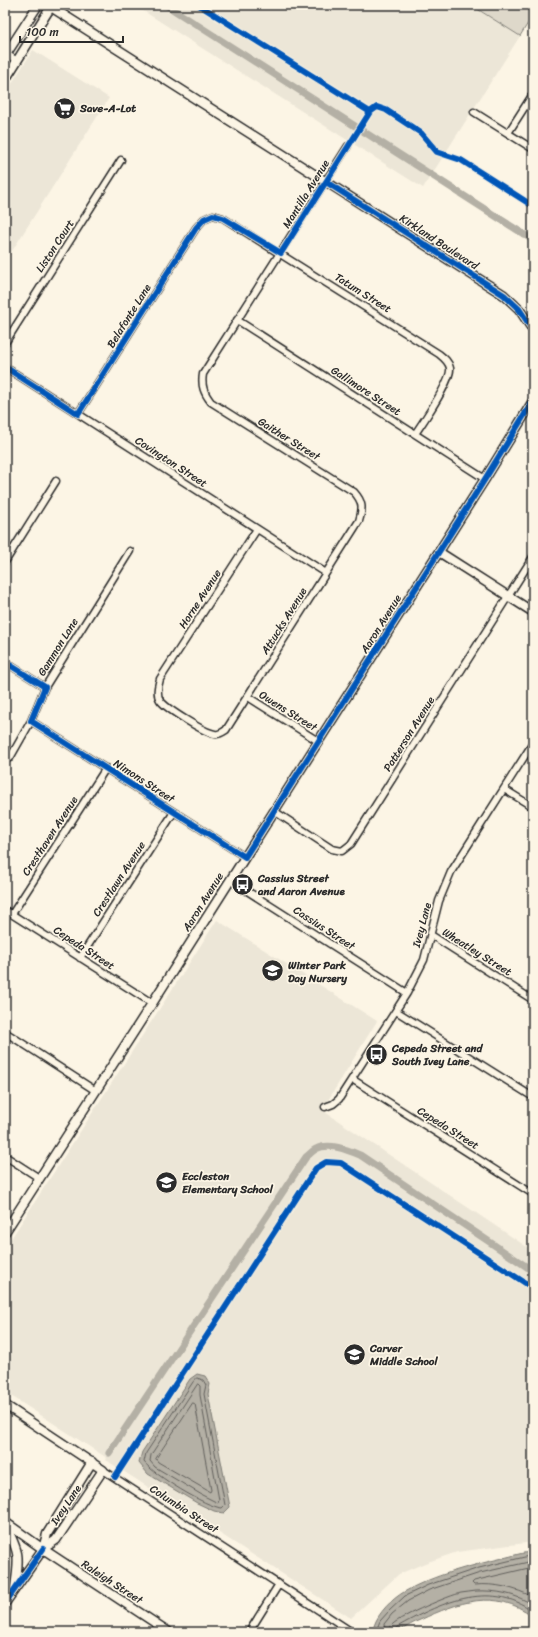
<svg xmlns="http://www.w3.org/2000/svg" width="538" height="1637" viewBox="0 0 538 1637" font-family="Sriracha,sans-serif">
  <rect width="100%" height="100%" fill="#fcf5e5"/>
  <filter id="ink" filterUnits="userSpaceOnUse"><feTurbulence type="fractalNoise" baseFrequency=".025" numOctaves="2"/><feDisplacementMap in="SourceGraphic" scale="8" xChannelSelector="R" yChannelSelector="G"/><feConvolveMatrix kernelMatrix="1 2 1 2 8 2 1 2 1" color-interpolation-filters="sRGB"/></filter>
  <g filter="url(#ink)">
    <path fill="#ece6d7" d="M134,5H471L520,36L423,188Z
      M33,50L109,98L5,262V94Z
      M217,920L377,1021L322,1110L533,1251V1542L457,1552L425,1563L399,1574L351,1618L106,1460L107,1458L5,1392V1248Z"/>
    <path fill="#ded8ca" stroke="#84827a" d="M471,5H533V15L520,36Z"/>
    <path fill="#b4b0a5" stroke="#7d7b74" d="M197,1374L205,1376L210,1384L208,1394L230,1507L224,1513L214,1511L197,1503L148,1474L139,1463L142,1452L190,1379Z
      M533,1552V1616C494,1588 459,1602 420,1620C412,1623 403,1630 395,1632C389,1633 382,1632 376,1632L374,1626C378,1613 392,1599 404,1592C433,1575 470,1566 503,1558C513,1556 523,1552 533,1552Z"/>
    <g fill="none" stroke-linecap="round" stroke-linejoin="round">
      <path stroke="#62605c" stroke-width="1" d="M197,1378L203,1380L206,1385L204,1394L225,1505L222,1508C206,1507 154,1475 144,1462L146,1453L193,1382Z
        M198,1384L200,1386V1395L219,1500L218,1503L202,1495L155,1467L150,1461L151,1455Z
        M193,1403L195,1404L211,1490L210,1492L158,1462L156,1459Z
        M533,1567L482,1579L474,1581L472,1583L474,1585C495,1583 515,1588 533,1597
        M380,1632L378,1626L380,1621L389,1611L405,1596L428,1585L479,1568L533,1555
        M385,1632L384,1624L392,1614L408,1601L429,1590L480,1573L533,1561
        M390,1632C390,1629 390,1626 393,1624C401,1616 450,1595 461,1593C466,1592 471,1592 476,1591C495,1590 517,1594 533,1605
        M395,1632L397,1627C438,1604 489,1579 533,1611"/>
      <path stroke="#b4b0a5" stroke-width="7" d="M166,5L533,240
        M109,1453L306,1157C309,1155 312,1151 316,1149C329,1142 348,1150 360,1155L533,1271"/>
      <defs>
        <path id="street" d="M5,53L17,61
          M474,112L533,149
          M508,133L533,94
          M237,320L485,479
          M5,343L121,160
          M5,367L326,573
          M78,414L196,228L204,219L213,215L223,218L439,354C444,358 449,362 450,368C452,380 423,422 415,434
          M257,529L160,679C158,686 156,694 160,700C165,708 205,733 215,734C218,735 223,732 226,730L359,521C363,508 363,502 354,492L211,402C204,393 201,386 203,374L348,146
          M5,562L56,481
          M5,662L45,687
          M248,697L318,741
          M31,721L245,857
          M10,758L31,721L45,687L130,551
          M504,789L533,807
          M274,811L332,849L342,851L351,844L533,557
          M230,880L407,993
          M5,910L152,1003
          M12,914L106,768
          M431,935L533,1000
          M80,958L174,812
          M396,1011L533,1097
          M5,1032L96,1091
          M352,1079L533,1194
          M325,1107L333,1104L339,1099L407,993L424,960L439,901L451,872L533,743
          M5,1156L39,1178
          M103,1470L352,1632
          M249,1632L279,1584"/>
        <path id="secondary" d="M48,5L504,295L519,309L533,330
          M5,56L38,5
          M5,80L52,5
          M439,552L533,612
          M5,1232L153,1002L485,479L533,401
          M5,1405L103,1470L56,1540L43,1549L5,1603
          M5,1522L43,1549L169,1632
          M5,1524C19,1552 20,1555 15,1587
          M43,1549L47,1534L92,1462"/>
      </defs>
      <use href="#street" stroke="#2b2b2b" stroke-width="9"/>
      <use href="#secondary" stroke="#2b2b2b" stroke-width="11"/>
      <use href="#street" stroke="#fcf5e5" stroke-width="6"/>
      <use href="#secondary" stroke="#fcf5e5" stroke-width="8"/>
      <defs>
        <path id="cycleway" d="M199,5L370,112
          M326,182L504,295L519,309L533,330
          M5,367L78,414L196,228L204,219L213,215L223,218L281,253L370,112L377,107L386,110L421,133L437,152L461,160L533,206
          M5,662L45,687L31,721L245,857L485,479L533,401
          M115,1477L316,1168L326,1162L341,1163L533,1288
          M5,1603L43,1549"/>
      </defs>
      <use href="#cycleway" stroke="#fcf5e5" stroke-width="8"/>
      <use href="#cycleway" stroke="#0057b8" stroke-width="6"/>
    </g>
  </g>
  <defs>
    <symbol id="supermarket-disc" viewBox="-11 -11 22 22"><circle r="9.5" fill="#2b2b2b" stroke="#fcf5e5"/><path d="M-6-5.5h2.5l.6 2H6L4.5 2H-2.5L-4.4-4H-6ZM-1.5 3.2a1.3 1.3 0 1 0 .1 0ZM3 3.2a1.3 1.3 0 1 0 .1 0Z" fill="#fff"/></symbol>
    <symbol id="bus-disc" viewBox="-11 -11 22 22"><circle r="9.5" fill="#2b2b2b" stroke="#fcf5e5"/><path d="M-5-6H5V4H4V6H2V4H-2V6H-4V4H-5ZM-3.5-4V0h7V-4ZM-3.5 1.2v1.5H-2V1.2ZM2 1.2v1.5H3.5V1.2Z" fill="#fff"/></symbol>
    <symbol id="school-disc" viewBox="-11 -11 22 22"><circle r="9.5" fill="#2b2b2b" stroke="#fcf5e5"/><path d="M0-5L7-2L0 1L-7-2ZM-4 1L0 2.5L4 1V4Q0 6-4 4Z" fill="#fff"/></symbol>
  </defs>
  <g fill-rule="evenodd">
    <use href="#supermarket-disc" x="52" y="96" width="25" height="25"/>
    <use href="#bus-disc" x="230" y="872" width="25" height="25"/>
    <use href="#school-disc" x="260" y="958" width="25" height="25"/>
    <use href="#bus-disc" x="364" y="1042" width="25" height="25"/>
    <use href="#school-disc" x="154" y="1170" width="25" height="25"/>
    <use href="#school-disc" x="342" y="1342" width="25" height="25"/>
  </g>
  <g text-anchor="middle" dominant-baseline="central" stroke-width="3.5" stroke-linejoin="round" paint-order="stroke">
    <g font-size="11" font-weight="bold" fill="#2b2b2b" stroke="#fcf5e5" text-anchor="start">
      <text x="80" y="108">Save-A-Lot</text>
      <text x="258" y="878">Cassius Street<tspan x="258" dy="13">and Aaron Avenue</tspan></text>
      <text x="288" y="965">Winter Park<tspan x="288" dy="13">Day Nursery</tspan></text>
      <text x="392" y="1048">Cepeda Street and<tspan x="392" dy="13">South Ivey Lane</tspan></text>
      <text x="182" y="1176">Eccleston<tspan x="182" dy="13">Elementary School</tspan></text>
      <text x="370" y="1348">Carver<tspan x="370" dy="13">Middle School</tspan></text>
    </g>
    <g font-size="11" fill="#2b2b2b" stroke="#fcf5e5">
      <text transform="translate(306 194) rotate(-58)">Mantilla Avenue</text>
      <text transform="translate(439 242) rotate(33)">Kirkland Boulevard</text>
      <text transform="translate(55 246) rotate(-57)">Liston Court</text>
      <text transform="translate(363 293) rotate(32)">Tatum Street</text>
      <text transform="translate(129 316) rotate(-58)">Belafonte Lane</text>
      <text transform="translate(366 391) rotate(33)">Gallimore Street</text>
      <text transform="translate(289 439) rotate(32)">Gaither Street</text>
      <text transform="translate(171 462) rotate(33)">Covington Street</text>
      <text transform="translate(200 599) rotate(-57)">Horne Avenue</text>
      <text transform="translate(284 621) rotate(-58)">Attucks Avenue</text>
      <text transform="translate(381 624) rotate(-58)">Aaron Avenue</text>
      <text transform="translate(58 647) rotate(-58)">Gammon Lane</text>
      <text transform="translate(288 711) rotate(32)">Owens Street</text>
      <text transform="translate(409 734) rotate(-58)">Patterson Avenue</text>
      <text transform="translate(144 781) rotate(33)">Nimons Street</text>
      <text transform="translate(50 836) rotate(-57)">Cresthaven Avenue</text>
      <text transform="translate(119 879) rotate(-57)">Crestlawn Avenue</text>
      <text transform="translate(203 902) rotate(-58)">Aaron Avenue</text>
      <text transform="translate(422 925) rotate(-75)">Ivey Lane</text>
      <text transform="translate(324 928) rotate(33)">Cassius Street</text>
      <text transform="translate(84 948) rotate(33)">Cepeda Street</text>
      <text transform="translate(477 952) rotate(32)">Wheatley Street</text>
      <text transform="translate(448 1128) rotate(32)">Cepeda Street</text>
      <text transform="translate(66 1505) rotate(-56)">Ivey Lane</text>
      <text transform="translate(184 1509) rotate(33)">Columbia Street</text>
      <text transform="translate(112 1582) rotate(33)">Raleigh Street</text>
    </g>
  </g>
  <rect width="538" height="1637" fill="none" stroke="#fcf5e5" stroke-width="20"/>
  <rect x="10" y="10" width="518" height="1617" fill="none" stroke="#2b2b2b" stroke-width="1.5" filter="url(#ink)"/>
  <path d="M20 36v6h103v-6" fill="none" stroke="#2b2b2b" stroke-width="2"/>
  <text x="26" y="36" font-size="12" fill="#2b2b2b" stroke="#fcf5e5" stroke-width="3" paint-order="stroke">100 m</text>
</svg>
